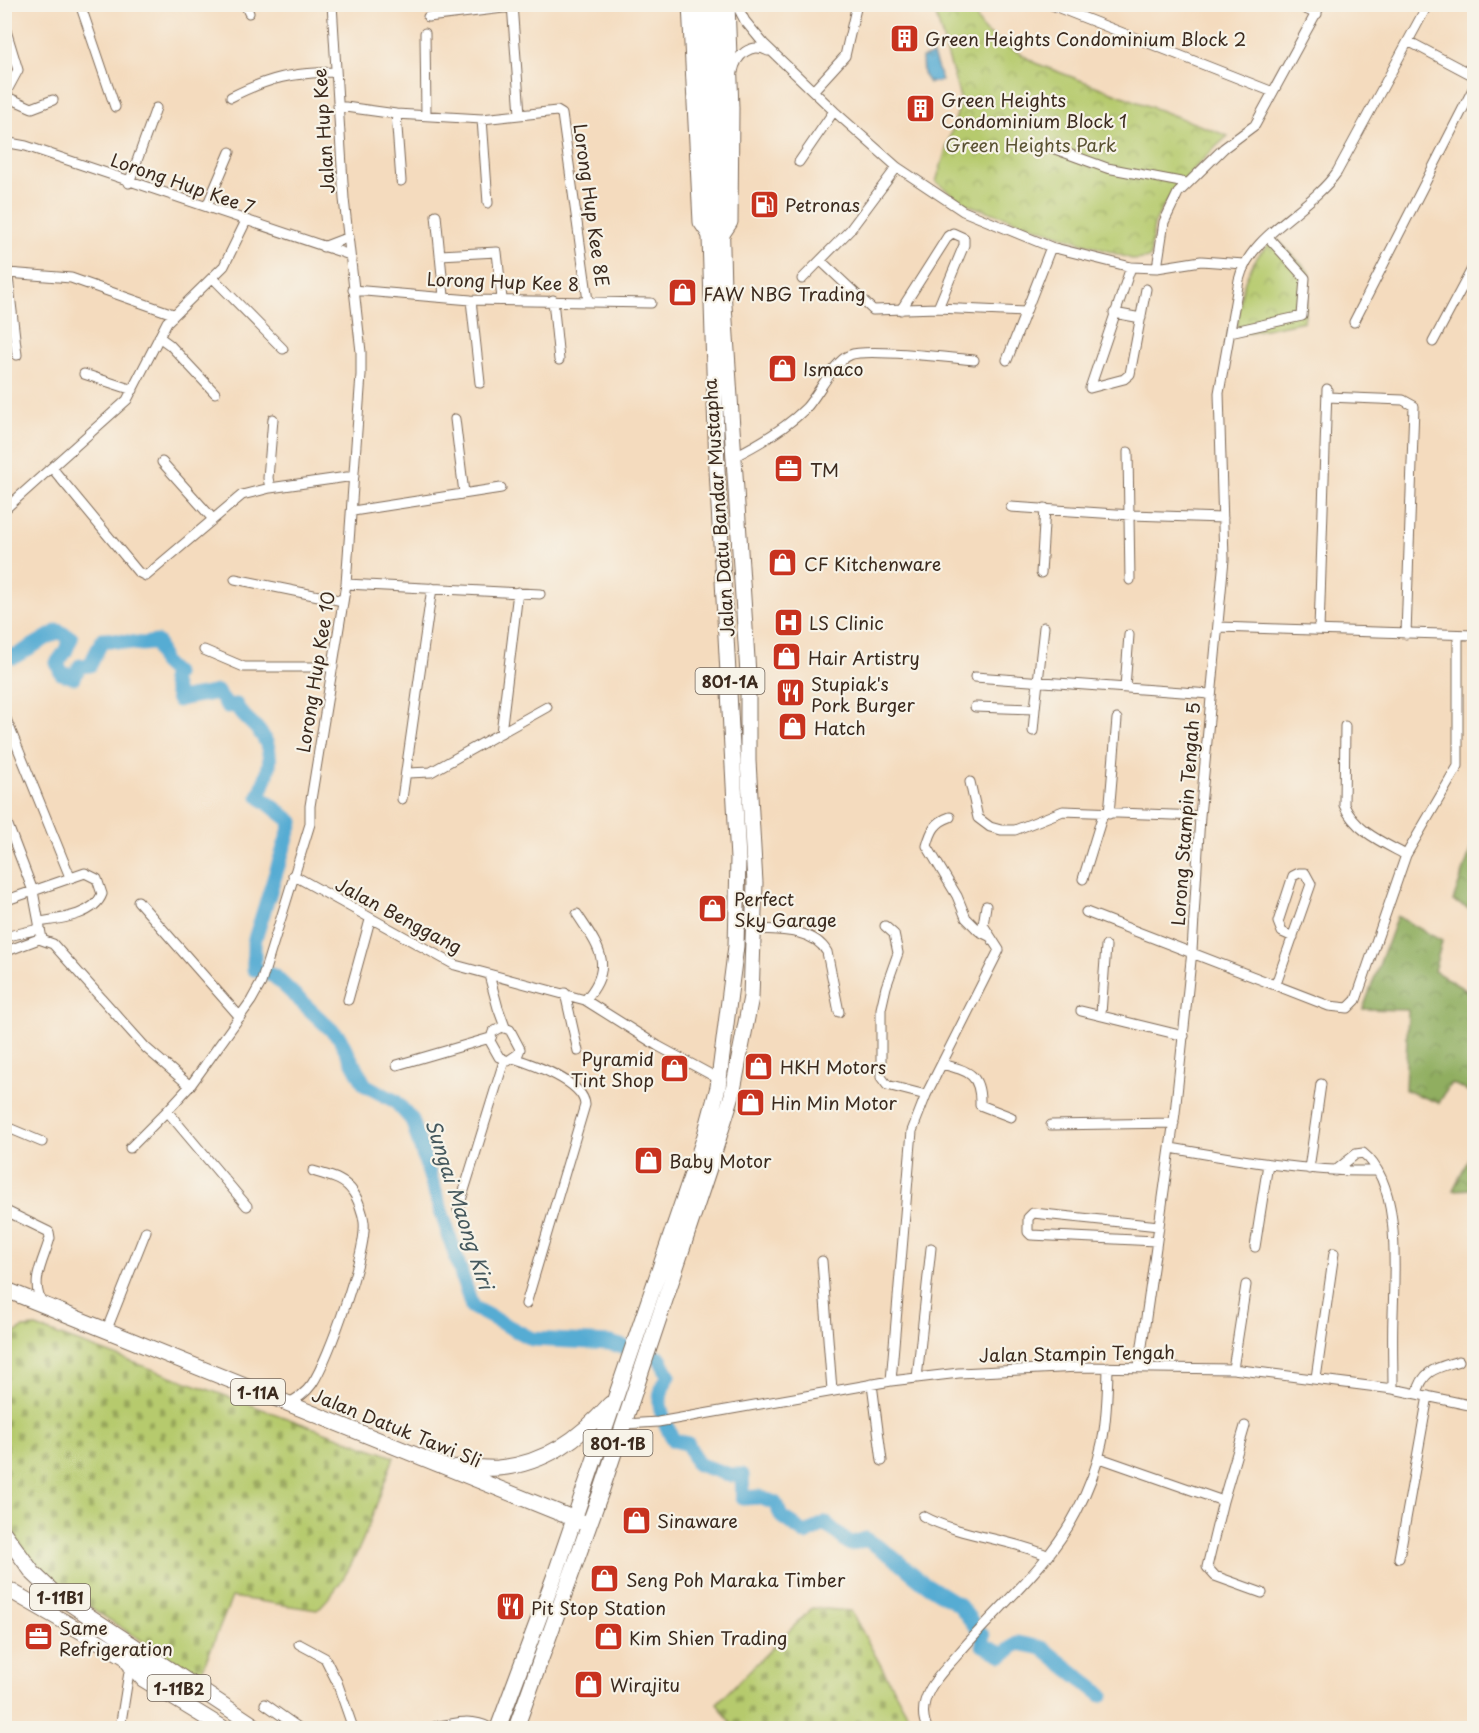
<svg xmlns="http://www.w3.org/2000/svg" width="1479" height="1733" viewBox="0 0 1479 1733" font-family="'Playpen Sans',sans-serif">
  <defs>
    <pattern id="forest-crowns" width="20" height="18" patternUnits="userSpaceOnUse" patternTransform="scale(1.5)"><rect width="20" height="18" fill="#90ae60"/><path d="M2 6a3 3 0 1 1 6 0M12 15a3 3 0 1 1 6 0" fill="none" stroke="#778e4f"/></pattern>
    <pattern id="cemetery-stones" width="16" height="16" patternUnits="userSpaceOnUse" patternTransform="scale(1.5)"><rect width="16" height="16" fill="#b6ca6d"/><path d="M2 7V4a2 2 0 0 1 4 0v3zM10 15v-3a2 2 0 0 1 4 0v3z" fill="#95a459"/></pattern>
    <pattern id="park-crowns" width="20" height="18" patternUnits="userSpaceOnUse" patternTransform="scale(1.5)"><rect width="20" height="18" fill="#b6ca6d"/><path d="M2 6a3 3 0 1 1 6 0M12 15a3 3 0 1 1 6 0" fill="none" stroke="#95a459"/></pattern>
    <pattern id="water-ripples" width="26" height="14" patternUnits="userSpaceOnUse" patternTransform="scale(1.5)"><rect width="26" height="14" fill="#57acd3"/><path d="M2 4q2-2 4 0t4 0M15 11q2-2 4 0t4 0" fill="none" stroke="#498cab"/></pattern>
  </defs>
  <rect width="100%" height="100%" fill="#f7f3e8"/>
  <filter id="ink" filterUnits="userSpaceOnUse"><feTurbulence type="fractalNoise" baseFrequency=".0167" numOctaves="2"/><feDisplacementMap in="SourceGraphic" scale="12" xChannelSelector="R" yChannelSelector="G"/><feConvolveMatrix kernelMatrix="1 2 1 2 8 2 1 2 1" color-interpolation-filters="sRGB"/></filter>
  <filter id="wash" filterUnits="userSpaceOnUse"><feTurbulence type="fractalNoise" baseFrequency=".008" numOctaves="4" result="noise"/><feDisplacementMap in="SourceGraphic" scale="24" xChannelSelector="R" yChannelSelector="G"/><feGaussianBlur stdDeviation="1.35" result="paint"/><feColorMatrix in="noise" values="0 0 0 0 0 0 0 0 0 0 0 0 0 0 0 0 0 1.4 0 .05"/><feComposite in="paint" operator="in"/></filter>
  <g filter="url(#wash)">
    <rect width="100%" height="100%" fill="#f4dbbe"/>
    <path fill="url(#forest-crowns)" stroke="#666c3f" stroke-width="1.5" d="M1473,843H1474V911L1453,901Z
      M1397,916L1442,941L1434,971L1474,995V1037H1470L1474,1045V1094L1451,1083L1439,1103L1405,1090L1408,1010L1363,1009Z
      M1474,1148V1189L1453,1190Z"/>
    <path fill="url(#cemetery-stones)" stroke="#787a46" stroke-width="1.5" d="M36,1327L394,1457C373,1510 359,1571 317,1610L232,1597L200,1676C154,1647 22,1576 10,1523C0,1467 4,1398 4,1340L23,1328Z
      M812,1608L851,1611L915,1728H734L717,1703Z"/>
    <path fill="url(#park-crowns)" stroke="#787a46" stroke-width="1.5" d="M933,5H970L984,31L1035,63L1228,136C1206,155 1162,199 1154,226C1152,236 1151,248 1150,258L1135,260L966,204L936,182L961,101Z
      M1276,238L1310,273L1304,321L1236,335C1239,297 1244,262 1276,238Z"/>
    <path fill="url(#water-ripples)" stroke="#496b78" stroke-width="1.5" d="M933,55L942,81L929,83L923,74L922,58Z"/>
    <g fill="none" stroke-linecap="round" stroke-linejoin="round">
      <path stroke="#57acd3" stroke-width="15" d="M4,653L14,657L58,631L71,638L65,652L57,663L61,673L74,677L80,666L90,665L103,639L142,644L157,642L163,663L175,674L172,680L178,700C192,695 203,696 217,692L227,706L236,705C242,717 250,720 258,730C277,751 269,773 259,796L292,822L254,942V969L274,976L339,1037L365,1085L395,1101L412,1120L472,1307L532,1339L610,1343L659,1357L669,1376C652,1399 662,1416 673,1440L688,1444L697,1464L730,1475H742L743,1498L759,1497L775,1503L782,1517L806,1534L825,1523L850,1544L866,1539L890,1555L924,1583L959,1605L983,1636V1645L1003,1655L1018,1643L1042,1648L1102,1695"/>
    </g>
  </g>
  <g filter="url(#ink)">
    <g fill="none" stroke-linecap="round" stroke-linejoin="round">
      <defs>
        <path id="minor" d="M80,4L115,107
          M245,4L249,13
          M512,4L520,114
          M736,4L745,21L764,44L834,111L897,167L963,211L1051,247L1131,267L1157,268L1201,261L1244,264
          M1049,4L1273,92
          M1294,4L1317,14
          M428,17L512,7
          M4,24L18,70L4,96
          M425,33L426,115
          M1408,41L1474,76
          M733,72C736,55 751,42 768,51
          M813,91L845,56L857,4
          M5,96L32,108L53,100
          M231,97C271,77 291,73 336,72
          M338,106L396,114L482,119L557,111L562,114L588,301
          M396,114L401,181
          M482,119L488,203
          M4,142L26,146L350,255
          M1044,145L1107,168L1186,183
          M799,162L834,111
          M129,183L156,108
          M207,206L230,152
          M436,215L444,296
          M4,242L17,355
          M323,247L349,237
          M440,255L497,252L502,299
          M821,261L873,310L938,308L1025,312
          M1131,267L1090,388L1124,379L1130,374L1146,289
          M1157,268L1164,222L1178,193L1224,148L1255,125L1321,4
          M8,273L71,278L173,314
          M214,279L283,349
          M802,279L850,230L897,167
          M353,290L471,300L651,303
          M471,300L480,383
          M553,300L559,360
          M901,310L948,236L953,233L964,238V245L938,308
          M1114,313L1141,318
          M1354,322L1474,87
          M1230,332L1302,316L1305,278L1268,237
          M159,337L170,345L215,393
          M1433,342L1474,265
          M1007,360L1051,247
          M84,374L133,390
          M1327,397L1403,400L1414,406L1406,634
          M455,419L464,493
          M1128,452L1130,580
          M733,457C759,444 785,429 806,408C818,395 834,361 850,355C866,348 952,358 974,360
          M162,462L212,518
          M52,468L138,572L146,576L242,495L270,488L354,476
          M270,488L268,478L273,419
          M1011,507L1131,515L1223,518
          M4,510L127,400L167,322L224,266L246,221
          M353,511L501,488
          M1041,573L1045,508
          M235,579L343,601
          M346,584L540,594
          M1218,627L1474,635
          M1319,630L1327,389
          M204,650L244,667H333
          M975,677L1210,694
          M1125,687L1129,635
          M975,707L1035,709L1044,627
          M4,714L70,877
          M1345,726L1344,805C1355,831 1382,842 1406,855
          M1033,731L1035,709
          M501,733L518,592
          M407,773L431,772L547,707
          M970,782L978,818L990,827L1001,830H1015L1063,811L1200,816
          M402,799L432,588
          M1109,814L1117,719
          M4,815L33,891L42,939
          M950,817C935,822 931,831 927,846L957,896L966,918L979,931L989,936
          M293,875L455,965L585,1000L658,1046L719,1079
          M1083,879L1103,814
          M4,901L85,873L97,879L102,894C94,916 58,919 39,922
          M138,901L240,1017
          M1086,912L1329,1006L1348,1008L1356,1000L1406,855L1458,766V635
          M577,914C598,946 616,966 585,1000
          M885,926L894,934L898,953L886,987L881,1009V1077L887,1085L926,1095
          M754,929C778,930 813,928 827,952L839,1012
          M4,937L39,929
          M4,952L39,939L53,944L146,1048L190,1086L251,1001L261,983L310,824V806L346,584L361,375V352L344,199L332,4
          M489,975L498,1008L505,1027
          M1276,984L1311,884L1305,873H1299L1293,876L1278,922L1282,932L1293,937
          M565,993L578,1051
          M348,1000L370,920
          M1081,1011L1184,1036
          M1101,1014L1106,946
          M502,1027L510,1030L520,1049L518,1054L508,1061L499,1057L490,1041L493,1032Z
          M513,1058C532,1064 584,1082 585,1105L526,1304
          M942,1064C969,1071 981,1074 980,1105L1011,1117
          M397,1065L490,1038
          M190,1086L167,1111L247,1206
          M1051,1125L1174,1123
          M4,1126L42,1142
          M130,1148L167,1111
          M1171,1148C1239,1160 1306,1172 1375,1171
          M1309,1169L1321,1084
          M1335,1171L1356,1154L1363,1153C1402,1184 1394,1272 1393,1315C1392,1340 1393,1364 1393,1389
          M4,1210L49,1232L50,1238C44,1260 28,1284 44,1305
          M458,1210L504,1061
          M1156,1241L1031,1235L1028,1232V1218L1033,1213L1159,1226
          M1255,1247L1268,1164
          M822,1261L832,1390
          M107,1329L146,1231
          M1139,1367L1175,1113L1192,951L1200,816L1224,559L1219,393L1239,280C1250,234 1310,211 1337,172L1428,4
          M1233,1369L1246,1285
          M917,1378L931,1248
          M1316,1378L1334,1253
          M891,1381L912,1131L926,1095L999,950L983,925L986,906
          M872,1384L882,1461
          M1417,1394C1423,1369 1437,1368 1459,1361
          M287,1404C298,1398 305,1394 312,1384C329,1359 367,1251 364,1222C363,1213 358,1199 353,1192C344,1178 328,1176 313,1171
          M625,1424L658,1422L891,1381L959,1373L1079,1367L1233,1369L1393,1389L1474,1406
          M1245,1426L1223,1501L1207,1567L1215,1576L1262,1593
          M1100,1458L1223,1501
          M923,1516C962,1537 1008,1538 1049,1556
          M1399,1558L1428,1396
          M299,1644L325,1658L337,1682L353,1728
          M265,1704L299,1728
          M120,1728L130,1666
          M430,1728C450,1724 471,1717 490,1728
          M927,1728C921,1715 923,1702 930,1689C937,1676 949,1665 959,1653C998,1607 1048,1567 1076,1513C1104,1460 1107,1426 1108,1367"/>
        <path id="primary" d="M690,4L701,222L710,235
          M722,234L730,222L731,108L727,4"/>
        <path id="trunk" d="M4,1289L582,1522
          M452,1468C467,1465 482,1469 498,1468C545,1464 580,1438 610,1404
          M4,1533L33,1573L54,1593L258,1728
          M4,1587L181,1689
          M128,1662L143,1679L223,1728
          M498,1728L556,1572L704,1139L718,1087L736,946L738,859L717,469L703,4
          M516,1728L602,1489L712,1159L732,1095L751,997L755,883L748,761V674L723,290L716,4"/>
      </defs>
      <use href="#minor" stroke="#7c6856" stroke-width="11"/>
      <use href="#primary" stroke="#7c6856" stroke-width="17"/>
      <use href="#trunk" stroke="#7c6856" stroke-width="17"/>
      <use href="#minor" stroke="#fff" stroke-width="9"/>
      <use href="#primary" stroke="#fff" stroke-width="15"/>
      <use href="#trunk" stroke="#fff" stroke-width="15"/>
    </g>
  </g>
  <defs>
    <symbol id="building-square" viewBox="-11 -11 22 22"><rect x="-9" y="-9" width="18" height="18" rx="4" fill="#c8321e" stroke="#f7f3e8"/><path d="M-4-6H4V6H1V3H-1V6H-4ZM-2.5-4.3h1.7v1.8h-1.7ZM.8-4.3h1.7v1.8H.8ZM-2.5-1h1.7V.8h-1.7ZM.8-1h1.7V.8H.8Z" fill="#fff"/></symbol>
    <symbol id="fuel-square" viewBox="-11 -11 22 22"><rect x="-9" y="-9" width="18" height="18" rx="4" fill="#c8321e" stroke="#f7f3e8"/><path d="M-5.5-6h7V0h2V4h1.3V-2.5L3-4.5l.8-.8L6-3V5H2.5V1h-1V6h-7ZM-4.2-4.7v3.2H.2V-4.7Z" fill="#fff"/></symbol>
    <symbol id="shop-square" viewBox="-11 -11 22 22"><rect x="-9" y="-9" width="18" height="18" rx="4" fill="#c8321e" stroke="#f7f3e8"/><path d="M-5-2.5h2.3a2.7 3.5 0 0 1 5.4 0H5L5.5 6h-11ZM-1.5-2.5h3a1.5 2.3 0 0 0-3 0Z" fill="#fff"/></symbol>
    <symbol id="office-square" viewBox="-11 -11 22 22"><rect x="-9" y="-9" width="18" height="18" rx="4" fill="#c8321e" stroke="#f7f3e8"/><path d="M-6-3h4V-5.5h4V-3h4V5H-6ZM-1-4.5V-3h2v-1.5ZM-6 0V1H6V0Z" fill="#fff"/></symbol>
    <symbol id="hospital-square" viewBox="-11 -11 22 22"><rect x="-9" y="-9" width="18" height="18" rx="4" fill="#c8321e" stroke="#f7f3e8"/><path d="M-5-5h3v3.5h4V-5h3V5h-3V1.5h-4V5h-3Z" fill="#fff"/></symbol>
    <symbol id="restaurant-square" viewBox="-11 -11 22 22"><rect x="-9" y="-9" width="18" height="18" rx="4" fill="#c8321e" stroke="#f7f3e8"/><path d="M-5-6h1v4h1v-4h1v4h1v-4h1v5L-1.5 .5V6h-2V.5L-5-1ZM5-6V6H3V1.5H1.5Q1.5-4 5-6Z" fill="#fff"/></symbol>
  </defs>
  <g fill-rule="evenodd">
    <use href="#building-square" x="888" y="22" width="33" height="33"/>
    <use href="#building-square" x="904" y="92" width="33" height="33"/>
    <use href="#fuel-square" x="748" y="188" width="33" height="33"/>
    <use href="#shop-square" x="666" y="276" width="33" height="33"/>
    <use href="#shop-square" x="766" y="352" width="33" height="33"/>
    <use href="#office-square" x="772" y="452" width="33" height="33"/>
    <use href="#shop-square" x="766" y="546" width="33" height="33"/>
    <use href="#hospital-square" x="772" y="606" width="33" height="33"/>
    <use href="#shop-square" x="770" y="640" width="33" height="33"/>
    <use href="#restaurant-square" x="774" y="676" width="33" height="33"/>
    <use href="#shop-square" x="776" y="710" width="33" height="33"/>
    <use href="#shop-square" x="696" y="892" width="33" height="33"/>
    <use href="#shop-square" x="742" y="1050" width="33" height="33"/>
    <use href="#shop-square" x="658" y="1052" width="33" height="33"/>
    <use href="#shop-square" x="734" y="1086" width="33" height="33"/>
    <use href="#shop-square" x="632" y="1144" width="33" height="33"/>
    <use href="#shop-square" x="620" y="1504" width="33" height="33"/>
    <use href="#shop-square" x="588" y="1562" width="33" height="33"/>
    <use href="#restaurant-square" x="494" y="1590" width="33" height="33"/>
    <use href="#office-square" x="22" y="1620" width="33" height="33"/>
    <use href="#shop-square" x="592" y="1620" width="33" height="33"/>
    <use href="#shop-square" x="572" y="1668" width="33" height="33"/>
  </g>
  <g text-anchor="middle" dominant-baseline="central" stroke-width="4.5" stroke-linejoin="round" paint-order="stroke">
    <g fill="#f7f3e8" stroke="#73665b" stroke-width="1.5">
      <rect x="695.5" y="668" width="69" height="26" rx="4.5"/>
      <rect x="231" y="1379" width="54" height="26" rx="4.5"/>
      <rect x="583.5" y="1430" width="69" height="26" rx="4.5"/>
      <rect x="30" y="1584" width="60" height="26" rx="4.5"/>
      <rect x="147.5" y="1675" width="63" height="26" rx="4.5"/>
    </g>
    <g font-size="16" font-weight="bold" fill="#3b2a1e">
      <text x="730" y="681">801-1A</text>
      <text x="258" y="1392">1-11A</text>
      <text x="618" y="1443">801-1B</text>
      <text x="60" y="1597">1-11B1</text>
      <text x="179" y="1688">1-11B2</text>
    </g>
    <g font-size="18" fill="#3b2a1e" stroke="#f7f3e8" text-anchor="start">
      <text x="925" y="38">Green Heights Condominium Block 2</text>
      <text x="941" y="99">Green Heights<tspan x="941" dy="21">Condominium Block 1</tspan></text>
      <text x="785" y="204">Petronas</text>
      <text x="703" y="293">FAW NBG Trading</text>
      <text x="803" y="368">Ismaco</text>
      <text x="810" y="469">TM</text>
      <text x="804" y="563">CF Kitchenware</text>
      <text x="809" y="622">LS Clinic</text>
      <text x="808" y="657">Hair Artistry</text>
      <text x="811" y="683">Stupiak's<tspan x="811" dy="21">Pork Burger</tspan></text>
      <text x="814" y="727">Hatch</text>
      <text x="734" y="898">Perfect<tspan x="734" dy="21">Sky Garage</tspan></text>
      <text x="654" y="1058" text-anchor="end">Pyramid<tspan x="654" dy="21">Tint Shop</tspan></text>
      <text x="780" y="1066">HKH Motors</text>
      <text x="771" y="1102">Hin Min Motor</text>
      <text x="669" y="1160">Baby Motor</text>
      <text x="657" y="1520">Sinaware</text>
      <text x="626" y="1579">Seng Poh Maraka Timber</text>
      <text x="531" y="1607">Pit Stop Station</text>
      <text x="59" y="1627">Same<tspan x="59" dy="21">Refrigeration</tspan></text>
      <text x="629" y="1637">Kim Shien Trading</text>
      <text x="610" y="1684">Wirajitu</text>
    </g>
    <g font-size="18" fill="#3b2a1e" stroke="#f7f3e8">
      <text transform="translate(323 131) rotate(-94)">Jalan Hup Kee</text>
      <text transform="translate(183 183) rotate(19)">Lorong Hup Kee 7</text>
      <text transform="translate(592 205) rotate(82)">Lorong Hup Kee 8E</text>
      <text transform="translate(503 281) rotate(2)">Lorong Hup Kee 8</text>
      <text transform="translate(718 508) rotate(-94)">Jalan Datu Bandar Mustapha</text>
      <text transform="translate(315 672) rotate(-81)">Lorong Hup Kee 10</text>
      <text transform="translate(1185 814) rotate(-86)">Lorong Stampin Tengah 5</text>
      <text transform="translate(399 915) rotate(28)">Jalan Benggang</text>
      <text transform="translate(1077 1353) rotate(-1)">Jalan Stampin Tengah</text>
      <text transform="translate(397 1427) rotate(22)">Jalan Datuk Tawi Sli</text>
    </g>
    <g font-size="18" fill="#5a5232" stroke="#f7f3e8">
      <text x="1031" y="144">Green Heights Park</text>
    </g>
    <g font-size="20" font-style="italic" fill="#45585d" stroke="#f7f3e8">
      <text transform="translate(460 1204) rotate(72)">Sungai Maong Kiri</text>
    </g>
  </g>
  <rect width="1479" height="1733" fill="none" stroke="#f7f3e8" stroke-width="24"/>
</svg>
